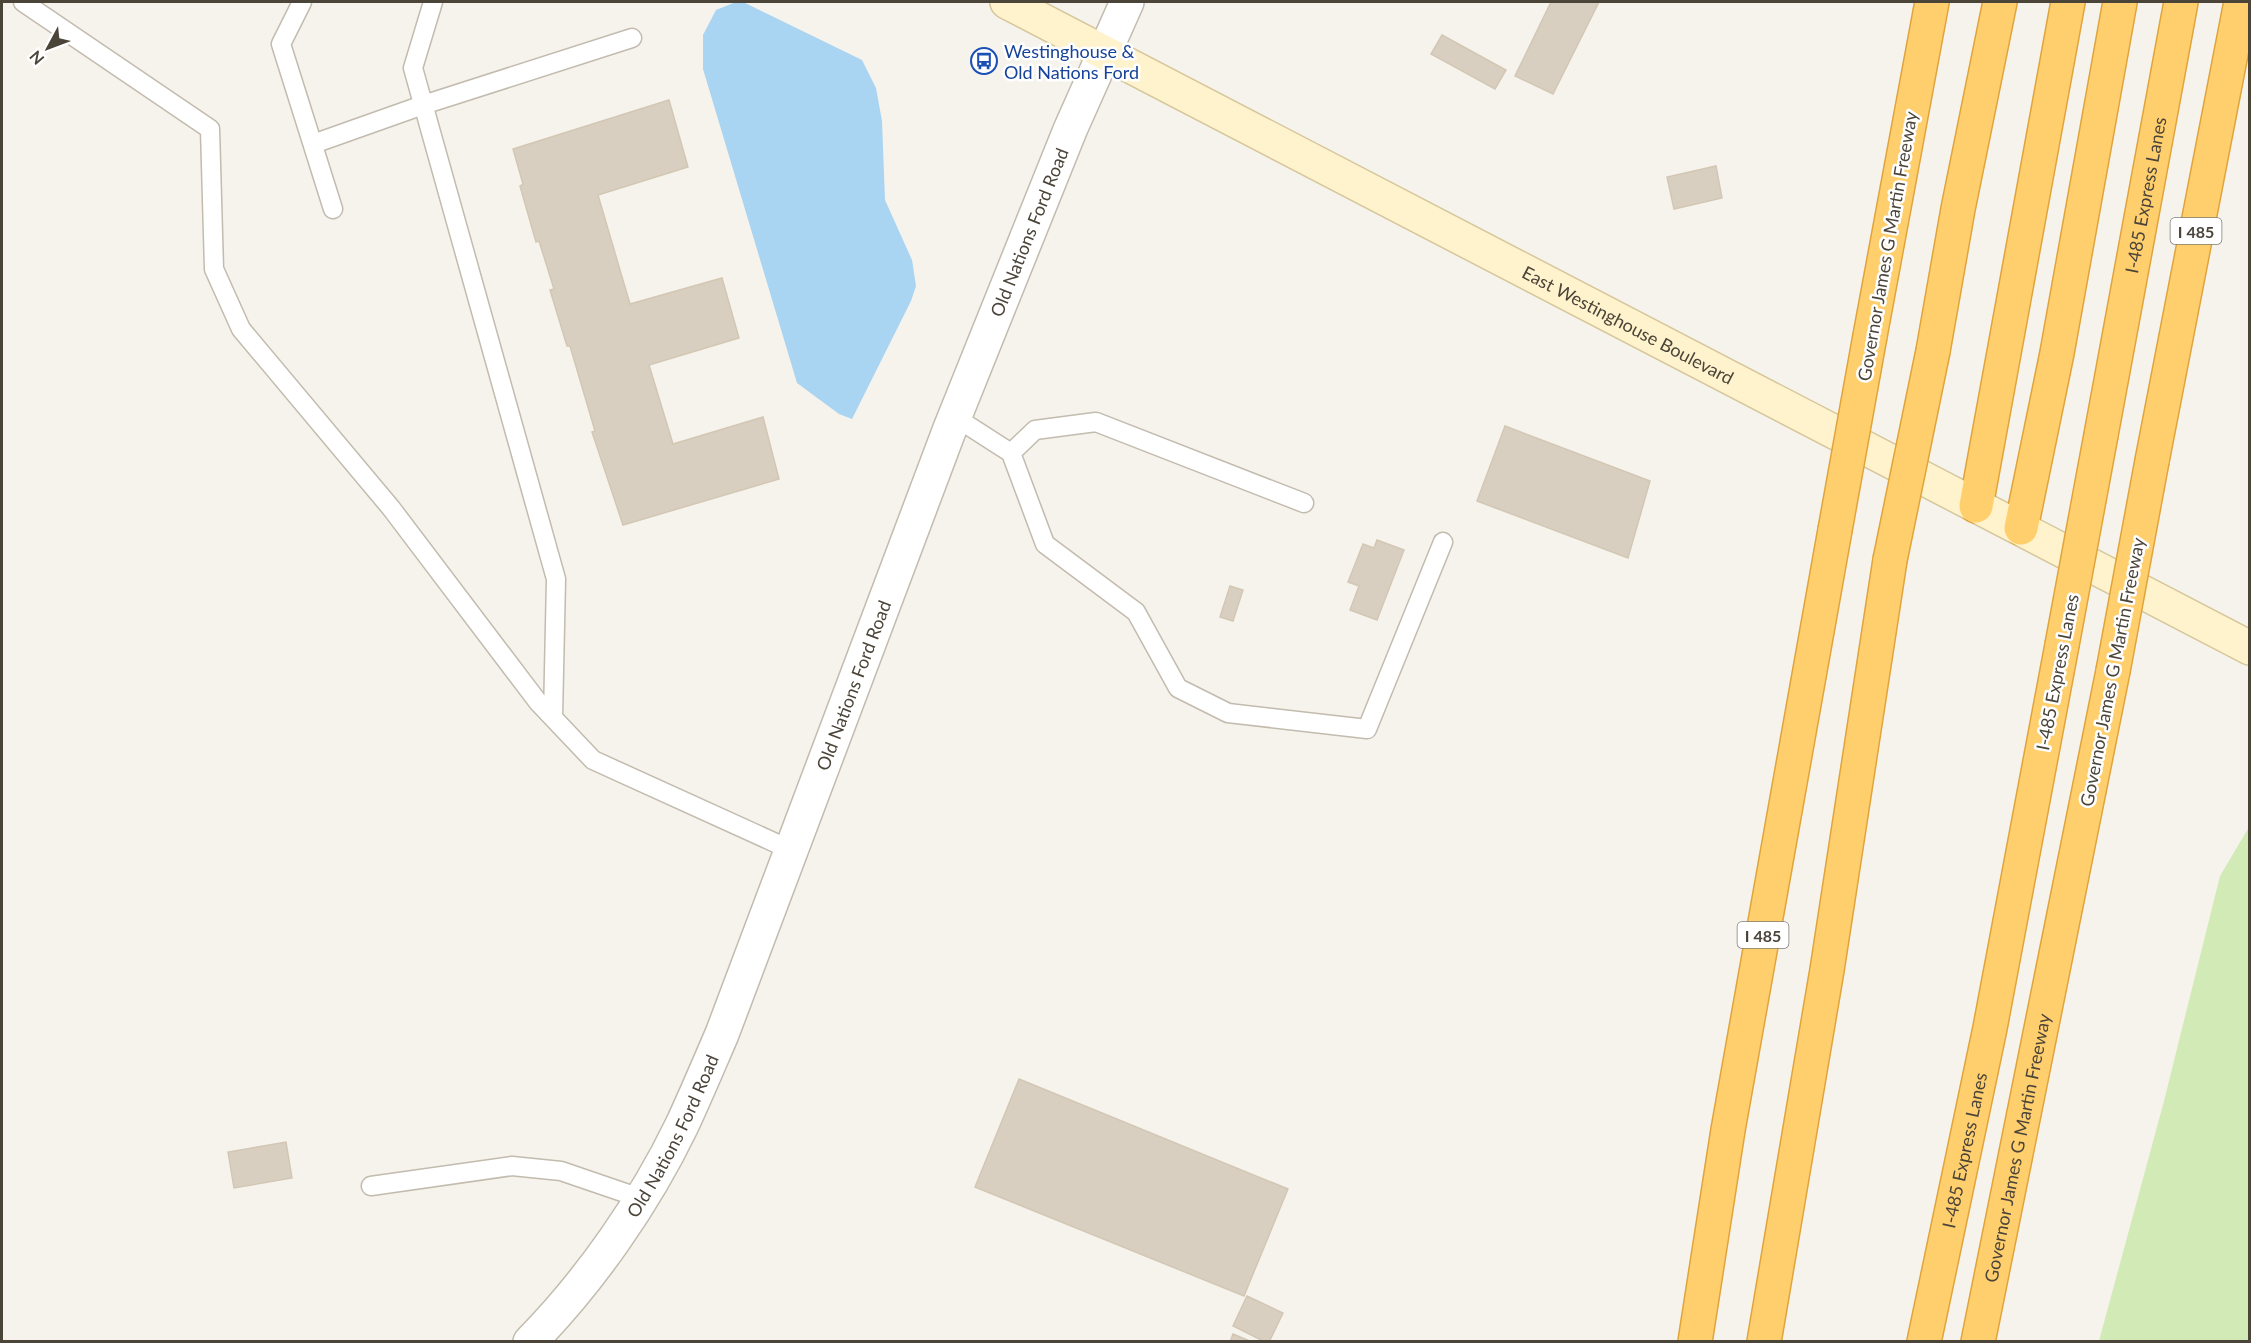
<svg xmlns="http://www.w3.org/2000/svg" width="2251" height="1343" viewBox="0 0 2251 1343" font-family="Lato,sans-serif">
  <rect width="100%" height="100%" fill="#f6f3ec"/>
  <path fill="#d2eab5" d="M2249,827V1341H2099L2164,1101L2220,876Z"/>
  <path fill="#a9d4f2" d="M736,2H743L862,60L876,88L882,121L885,200L912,260L916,286L911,301L852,419L839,414L797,383L703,69V35L716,10Z"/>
  <path fill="#d8cfc1" stroke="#d3c7b4" stroke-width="1.5" d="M1551,2H1599L1553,94L1515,76Z
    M1442,35L1506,70L1495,89L1431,54Z
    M669,100L688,167L598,195L630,304L722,278L739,338L649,365L673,444L763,417L779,479L623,525L592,432L595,431L570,346H567L550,290L554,289L539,241L536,242L520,186L523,184L513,149Z
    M1716,166L1722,198L1674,209L1667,177Z
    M1505,426L1650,481L1628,558L1477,501Z
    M1377,540L1404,550L1377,620L1350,610L1359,586L1348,582L1363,544L1374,548Z
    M1230,586L1243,590L1233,621L1220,617Z
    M1019,1079L1288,1189L1244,1296L975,1187Z
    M286,1142L292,1178L234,1188L228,1152Z
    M1247,1296L1283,1313L1269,1342H1265L1233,1326Z
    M1233,1334L1252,1342H1230Z"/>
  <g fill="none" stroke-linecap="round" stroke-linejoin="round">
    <defs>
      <path id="service" d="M23,2L210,129L214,269L241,329L391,508L538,702L593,760L791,850
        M302,2L281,44L333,209
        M433,2L413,68L556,579L553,717
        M313,144L423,105L632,38
        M955,417L1011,453L1045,544L1136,612L1178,688L1228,713L1367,729L1443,542
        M1011,453L1035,430L1096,422L1304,503
        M371,1186L512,1166L561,1171L640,1198"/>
      <g id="minor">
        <path id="s1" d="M530,1342C590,1281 645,1202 682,1125C696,1095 709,1064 722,1034L949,431L1070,130L1127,2"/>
      </g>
      <g id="secondary">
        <path id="s2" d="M1007,2L2250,648"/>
      </g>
      <g id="motorway">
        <path d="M1870,336L1932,2"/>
        <path d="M1933,351L1958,209L2000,2"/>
        <path id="s3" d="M2101,435L2181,2"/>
        <path d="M2152,461L2241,2"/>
        <path d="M1976,506L2068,2"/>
        <path d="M2021,528L2057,353L2120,2"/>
        <path d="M1695,1342L1728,1130L1835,530"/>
        <path d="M1764,1342L1827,970L1890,560"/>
        <path id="s4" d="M1924,1342L1990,1028L2062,645"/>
        <path id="s5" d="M1978,1342L2113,671"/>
      </g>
    </defs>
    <use href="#service" stroke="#c2bbae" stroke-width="21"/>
    <use href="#minor" stroke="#c2bbae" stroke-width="36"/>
    <use href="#secondary" stroke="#d6c79b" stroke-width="36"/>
    <use href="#motorway" stroke="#e0a43c" stroke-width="36"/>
    <use href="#service" stroke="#fff" stroke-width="18"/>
    <use href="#minor" stroke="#fff" stroke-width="33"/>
    <use href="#secondary" stroke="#fff3cd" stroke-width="33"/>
    <use href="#motorway" stroke="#ffcf6e" stroke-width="33"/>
    <defs>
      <path id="motorway-bridge" d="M1835,530L1870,336
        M1890,560L1933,351
        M2062,645L2101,435
        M2113,671L2152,461"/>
    </defs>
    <use href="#motorway-bridge" stroke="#e0a43c" stroke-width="36" stroke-linecap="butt"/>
    <use href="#motorway-bridge" stroke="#ffcf6e" stroke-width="33"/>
  </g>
  <defs>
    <symbol id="bus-ring" viewBox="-11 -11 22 22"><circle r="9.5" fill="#fff" stroke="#1a4fb4" stroke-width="1.5"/><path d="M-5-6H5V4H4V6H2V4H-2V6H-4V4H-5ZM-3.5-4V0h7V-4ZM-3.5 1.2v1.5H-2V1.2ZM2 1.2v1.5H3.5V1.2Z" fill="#1a4fb4"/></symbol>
  </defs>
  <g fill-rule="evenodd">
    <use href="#bus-ring" x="969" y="46" width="30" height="30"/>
  </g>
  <g text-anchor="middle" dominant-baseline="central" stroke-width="5" stroke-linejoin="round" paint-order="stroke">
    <g fill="#fff" stroke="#817c74" stroke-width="1.5">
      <rect x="2170.5" y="218" width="51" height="26" rx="4.5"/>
      <rect x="1737.5" y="922" width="51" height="26" rx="4.5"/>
    </g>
    <g font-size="16" font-weight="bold" fill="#4b4439">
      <text x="2196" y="231">I 485</text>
      <text x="1763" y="935">I 485</text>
    </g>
    <g font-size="18" fill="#164399" stroke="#fff" text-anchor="start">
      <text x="1004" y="51">Westinghouse &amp;<tspan x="1004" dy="21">Old Nations Ford</tspan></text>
    </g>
    <g font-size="18" fill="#4b4439" stroke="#fff">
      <text stroke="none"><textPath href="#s3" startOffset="244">I-485 Express Lanes</textPath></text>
      <text stroke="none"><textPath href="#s1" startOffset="1224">Old Nations Ford Road</textPath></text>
      <text transform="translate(1887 246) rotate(-80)">Governor James G Martin Freeway</text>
      <text stroke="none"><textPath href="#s2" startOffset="700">East Westinghouse Boulevard</textPath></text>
      <text transform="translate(2057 672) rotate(-79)">I-485 Express Lanes</text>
      <text transform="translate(2112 672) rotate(-79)">Governor James G Martin Freeway</text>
      <text stroke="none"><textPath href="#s1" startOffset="738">Old Nations Ford Road</textPath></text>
      <text stroke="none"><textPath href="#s1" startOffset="252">Old Nations Ford Road</textPath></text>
      <text stroke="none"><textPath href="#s4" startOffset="196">I-485 Express Lanes</textPath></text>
      <text stroke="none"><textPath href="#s5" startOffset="198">Governor James G Martin Freeway</textPath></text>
    </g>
  </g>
  <rect width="2251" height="1343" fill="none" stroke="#4b4439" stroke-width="6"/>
  <g transform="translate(48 48) rotate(229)" stroke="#ffffff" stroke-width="4.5" paint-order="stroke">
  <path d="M0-4.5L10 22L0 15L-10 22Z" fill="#4b4439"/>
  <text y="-9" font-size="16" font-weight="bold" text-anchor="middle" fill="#4b4439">N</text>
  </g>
</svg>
